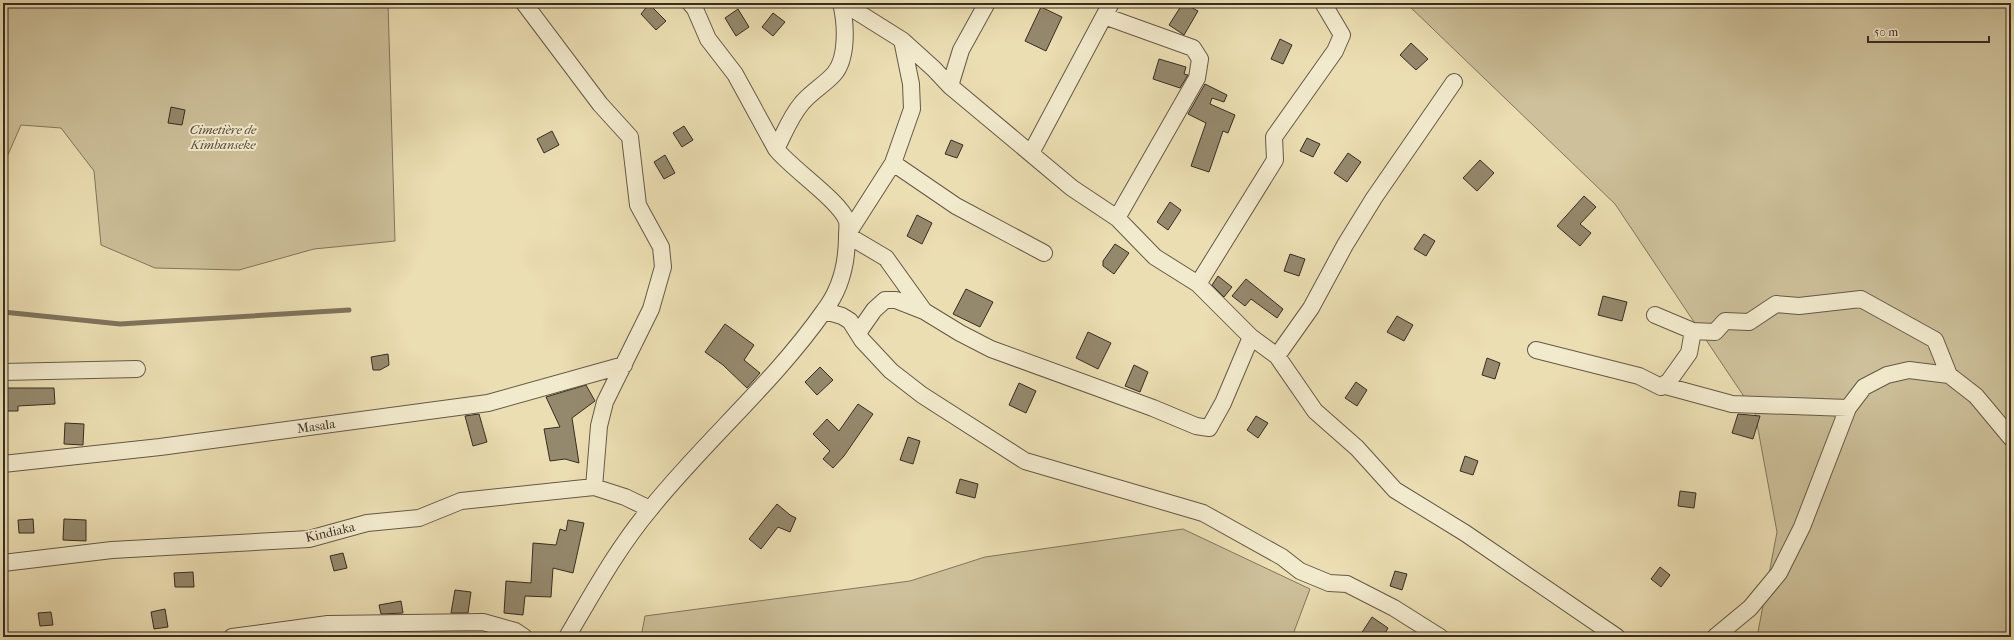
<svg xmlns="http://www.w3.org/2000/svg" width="2014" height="640" viewBox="0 0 2014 640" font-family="'IM FELL French Canon',serif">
  <rect width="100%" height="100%" fill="#ebdeb2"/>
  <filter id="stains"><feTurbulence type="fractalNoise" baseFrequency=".005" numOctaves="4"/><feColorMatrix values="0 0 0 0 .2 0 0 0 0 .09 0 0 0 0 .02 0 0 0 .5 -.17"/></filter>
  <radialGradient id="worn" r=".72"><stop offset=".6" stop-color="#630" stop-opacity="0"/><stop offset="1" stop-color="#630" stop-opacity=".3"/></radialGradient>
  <path fill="#cdc09a" stroke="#82765e" d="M3,3H388L395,241L314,249L239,270L155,268L101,245L94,171L61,128L21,125L3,166Z
    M1406,3H2011V637H1757L1777,532L1755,413L1615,204Z
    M1183,529L1310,589L1292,637H641L645,616L910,581L985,557Z"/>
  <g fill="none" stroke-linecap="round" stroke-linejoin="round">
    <path stroke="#7f735b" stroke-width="5" d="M3,312L120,324L349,310"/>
  </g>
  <path fill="#95896d" stroke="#382d23" d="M1183,3L1198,11L1184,35L1169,25Z
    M649,4L666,21L656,30L641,14Z
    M1041,7L1062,17L1046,51L1025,41Z
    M738,9L749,27L736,36L725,18Z
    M773,13L785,22L773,36L762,27Z
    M1280,39L1292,45L1283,64L1271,59Z
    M1411,43L1428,59L1416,70L1400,55Z
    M1159,59L1186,67L1184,74L1188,75L1180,88L1153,79Z
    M1205,84L1227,95L1224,102L1212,98L1210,104L1235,115L1228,133L1223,131L1209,172L1191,166L1206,123L1188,114Z
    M171,107L185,110L182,125L168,123Z
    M684,126L693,140L682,147L673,133Z
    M552,131L559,145L544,153L537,139Z
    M1307,138L1320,144L1313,157L1300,151Z
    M951,140L963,145L957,158L945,154Z
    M1348,153L1361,162L1347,182L1334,173Z
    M665,155L675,173L664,179L654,162Z
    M1480,160L1494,173L1477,191L1463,178Z
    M1584,196L1596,207L1580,224L1591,233L1580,246L1557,226Z
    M1170,202L1181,210L1168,230L1157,222Z
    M917,215L932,223L922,244L907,236Z
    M1424,234L1435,241L1426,256L1414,249Z
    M1115,244L1129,253L1114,274L1103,266V261Z
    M1290,254L1305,259L1299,276L1284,271Z
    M1218,276L1232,287L1224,297L1212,285Z
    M1246,279L1283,309L1277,318L1251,299L1245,306L1232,296Z
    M966,289L993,302L980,327L953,314Z
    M1603,296L1627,302L1622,321L1598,315Z
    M1397,316L1413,325L1404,341L1387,332Z
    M725,324L754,345L744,360L760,373L747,388L723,365L705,352Z
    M1088,332L1111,343L1098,369L1076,358Z
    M388,354L389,365L380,370H373L371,357Z
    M1487,358L1500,363L1495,379L1482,375Z
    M1134,365L1148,372L1140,392L1125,386Z
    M820,367L833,380L817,395L805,382Z
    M1356,382L1367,390L1357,406L1345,398Z
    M1019,383L1036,391L1026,413L1009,405Z
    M586,385L595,401L572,418L579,463L565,459L550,461L544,429L560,427L546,397Z
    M3,388H54L55,404L18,406V411H3Z
    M858,404L873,414L844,456L833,468L823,459L830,451L813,434L827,419L839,431Z
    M479,414L487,442L473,446L465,416Z
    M1738,414L1760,416L1753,439L1732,433Z
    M1256,416L1268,423L1258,438L1247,430Z
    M65,423L84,424L83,445L64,444Z
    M908,437L920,441L913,464L900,460Z
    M1465,456L1478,461L1473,475L1460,471Z
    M960,479L978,484L975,498L956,493Z
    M1680,491L1696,493L1694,508L1678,506Z
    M777,504L790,515L796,518L790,532L778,527L761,549L749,539Z
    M33,519L34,533H19L18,520Z
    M64,519L86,520V541L63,540Z
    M568,520L584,523L573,573L553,568L551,597L525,596L523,615L504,613L506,581L531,583L533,543L556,545L560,529L566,531Z
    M343,553L347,568L334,571L330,556Z
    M1660,567L1670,575L1661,587L1651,579Z
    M1395,571L1407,574L1402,590L1390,586Z
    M193,572L194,587H175L174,573Z
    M455,590L471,592L468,613H451Z
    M401,601L403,613L381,614L379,605Z
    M165,609L168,627L154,629L151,612Z
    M51,612L53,625L40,626L38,613Z
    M1372,617L1388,628L1383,637H1359Z"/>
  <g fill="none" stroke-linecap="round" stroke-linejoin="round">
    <defs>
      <path id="street" d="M524,3L600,104L630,137L638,205L661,247L663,267L651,309L605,402L599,426L594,487
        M843,3L902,40L934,69L950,86L1072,188L1117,218L1155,257L1198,284L1251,337L1277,356L1315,411L1357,448L1395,490L1465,533L1617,637
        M1104,16L1193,48L1200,59L1197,78L1117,218
        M902,40L911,84L912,109L893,163L847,235L886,258L924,311
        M950,86L961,50L987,3
        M776,149C784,134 790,117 802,103C811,92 824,85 834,74C848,58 846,23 841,3
        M1031,153L1111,3
        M893,163L956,206L1044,253
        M1198,284L1275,160L1274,137L1335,51L1342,35L1323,3
        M825,311L842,316L850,321L862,340L891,371L922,395L1025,461L1203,513L1282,557L1300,571L1329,583L1347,584L1394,608L1440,637
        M1655,315L1693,331L1715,332L1725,321L1749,322L1776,304L1799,306L1861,299L1935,340L1949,375
        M858,333L874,310L885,300H896L924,311L960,333L991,349L1153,408L1196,426L1209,428L1223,403L1251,337
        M1536,350L1639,376L1661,387L1669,381L1689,353L1693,331
        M1277,356L1311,308L1345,245L1374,198L1454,82
        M3,372L137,369
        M1662,385L1732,404L1848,408
        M3,464L160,447L488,403L624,365
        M3,563L112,550L309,539L367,523L419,518L461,501L594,487L625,497L650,509
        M232,637L328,624L483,622L515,631L524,637
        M567,637C593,593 618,547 651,508C705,441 775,381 824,311C841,289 847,264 847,236C847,232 848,225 847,221C840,201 792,169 776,149L735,74L708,39L695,9L690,3
        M1715,637L1750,608L1779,573L1802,527L1848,408L1864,387L1887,375L1909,370L1949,375L1976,396L2011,438"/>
    </defs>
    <use href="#street" stroke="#655947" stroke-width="18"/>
    <use href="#street" stroke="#f2eacd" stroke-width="16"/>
  </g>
  <g text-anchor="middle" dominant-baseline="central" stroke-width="4" stroke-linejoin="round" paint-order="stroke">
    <g font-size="13" font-style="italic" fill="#564a3b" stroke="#f2eacd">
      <text x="223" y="129">Cimetière de<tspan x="223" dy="15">Kimbanseke</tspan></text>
    </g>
    <g font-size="13" fill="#382d23" stroke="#f2eacd">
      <text transform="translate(316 426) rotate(-8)">Masala</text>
      <text transform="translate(330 532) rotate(-13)">Kindiaka</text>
    </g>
  </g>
  <rect width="2014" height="640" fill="none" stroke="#ebdeb2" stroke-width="16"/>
  <rect x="4" y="4" width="2006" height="632" fill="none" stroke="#382d23" stroke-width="2"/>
  <rect x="8" y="8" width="1998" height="624" fill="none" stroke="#382d23"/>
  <path d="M1868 36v6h121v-6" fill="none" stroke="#382d23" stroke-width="2"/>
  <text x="1874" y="36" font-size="12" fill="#382d23" stroke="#f2eacd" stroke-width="3" paint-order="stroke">50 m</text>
  <rect width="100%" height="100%" filter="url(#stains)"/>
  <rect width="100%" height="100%" fill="url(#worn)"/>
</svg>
